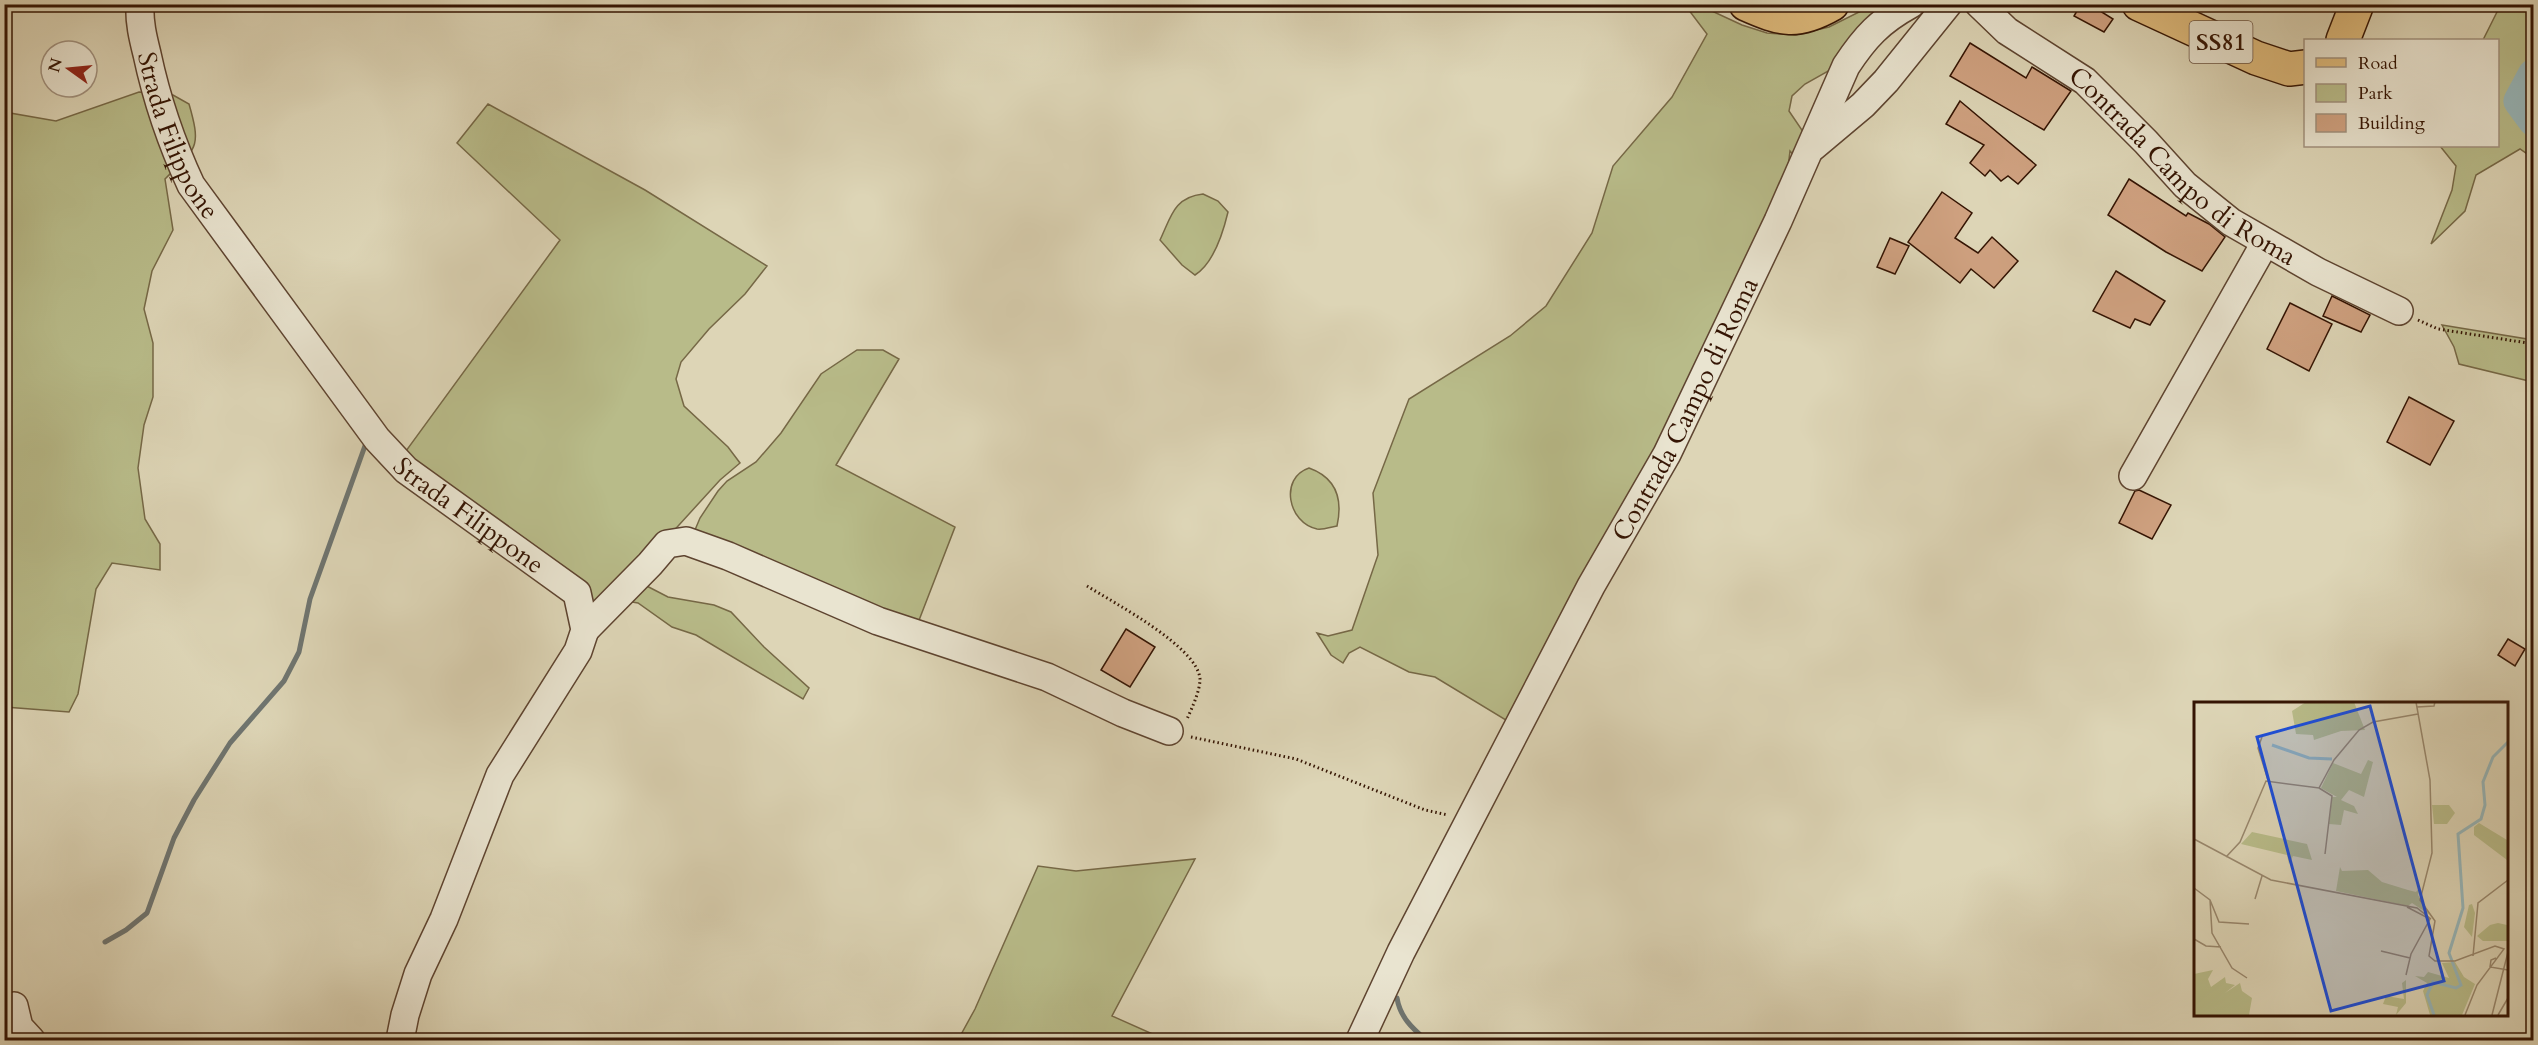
<svg xmlns="http://www.w3.org/2000/svg" width="2538" height="1045" viewBox="0 0 2538 1045" font-family="Cardo,serif">
  <rect width="100%" height="100%" fill="#ddd5b6"/>
  <filter id="stains"><feTurbulence type="fractalNoise" baseFrequency=".00333" numOctaves="4"/><feColorMatrix values="0 0 0 0 .2 0 0 0 0 .09 0 0 0 0 .02 0 0 0 .5 -.17"/></filter>
  <radialGradient id="worn" r=".72"><stop offset=".6" stop-color="#630" stop-opacity="0"/><stop offset="1" stop-color="#630" stop-opacity=".3"/></radialGradient>
  <path fill="#b8bb89" stroke="#766846" stroke-width="1.5" d="M2501,4L2533,5V158L2520,149L2476,175L2465,211L2431,244L2452,190L2456,166L2440,146H2498V40H2483Z
    M1685,5H1699L1742,25L1767,33L1795,35L1829,27L1873,5H1898L1832,69L1805,84L1792,96L1789,111L1806,136L1797,159L1790,151L1787,176L1744,277L1514,725L1435,677L1409,672L1360,647L1349,653L1343,663L1331,655L1317,633L1328,636L1352,630L1378,555L1373,493L1409,399L1510,336L1546,306L1592,233L1613,166L1672,97L1707,34Z
    M139,92L173,95L189,104C202,149 196,148 165,179L173,230L152,271L144,309L153,343V397L144,425L138,468L145,519L160,544V570L112,563L96,589L78,694L69,712L5,707L4,112L56,121Z
    M488,104L645,190L767,266L745,294L709,329L681,362L676,379L684,406L728,447L740,463L720,480L638,570L594,613L403,455L560,240L457,143Z
    M1203,194L1218,201L1228,212C1223,233 1214,263 1195,275L1182,265L1160,240C1171,217 1174,197 1203,194Z
    M2442,325L2533,340V382L2459,364L2454,347Z
    M857,350H883L899,359L836,465L955,527L916,628L692,537L700,518L718,491L727,481L756,462L781,433L821,374Z
    M1309,468C1337,478 1343,499 1337,526C1331,527 1323,530 1317,529C1288,523 1279,478 1309,468Z
    M639,582L668,597L714,605L731,612L764,647L809,688L803,699L696,635L672,627L638,603L626,601Z
    M1195,859L1112,1016L1166,1040H958L975,1009L1038,866L1076,871Z"/>
  <g fill="none" stroke-linecap="round" stroke-linejoin="round">
    <path stroke="#6f7570" stroke-width="5" d="M105,942L126,930L147,913L174,838L194,800L230,743L284,681L299,652L310,599L366,443
      M1397,998C1400,1017 1412,1028 1426,1040"/>
    <path stroke="#97b6b9" stroke-width="33" d="M2534,75L2520,101L2534,120"/>
  </g>
  <path fill="#cfa180" stroke="#341403" stroke-width="1.5" d="M2081,4H2089L2113,19L2104,32L2074,16Z
    M1970,43L2026,78L2032,67L2071,91L2044,130L1950,76Z
    M1960,101L2036,165L2018,184L2008,176L2001,181L1990,170L1985,176L1970,163L1984,145L1946,124Z
    M2129,179L2186,216L2188,213L2209,224L2225,237L2202,271L2166,252L2108,215Z
    M1942,192L1972,213L1955,238L1978,253L1992,237L2018,261L1994,288L1971,269L1960,283L1908,242Z
    M1890,238L1909,246L1895,274L1877,267Z
    M2116,271L2165,301L2150,325L2135,319L2130,328L2093,311Z
    M2332,296L2370,315L2361,332L2323,316Z
    M2290,303L2332,324L2309,371L2267,349Z
    M2409,397L2454,421L2430,465L2387,442Z
    M2139,490L2171,505L2152,539L2119,523L2135,491Z
    M1126,629L1155,647L1130,687L1101,670Z
    M2508,639L2525,649L2515,666L2498,655Z"/>
  <g fill="none" stroke-linecap="round" stroke-linejoin="round">
    <defs>
      <g id="minor">
        <path id="s1" d="M140,4C139,22 143,38 147,54C157,101 171,142 191,185L377,439L406,470L577,593L585,630L578,651L500,775L444,919L418,974L405,1015L400,1040"/>
        <path id="s2" d="M1979,4L2007,31L2085,81L2146,142L2185,185L2231,222L2318,272L2399,311"/>
        <path d="M1813,147L1863,105L1886,81L1948,4"/>
        <path d="M2133,476L2265,243"/>
        <path d="M585,630L650,564L667,544L686,541L728,556L878,621L1047,677L1123,713L1169,731"/>
        <path d="M14,1006L19,1027L31,1040"/>
        <path id="s3" d="M1360,1040L1401,952L1591,586L1667,454L1778,221L1846,66C1865,37 1880,21 1911,4"/>
      </g>
      <path id="major" d="M1746,4C1782,20 1797,24 1832,4
        M2139,4L2256,58L2289,69L2306,67
        M2343,40L2357,4"/>
    </defs>
    <use href="#minor" stroke="#5e4430" stroke-width="30"/>
    <use href="#major" stroke="#341403" stroke-width="36"/>
    <path stroke="#341403" stroke-width="3" stroke-dasharray="1.5 3" stroke-linecap="butt" d="M2418,320L2438,329L2534,344
      M1087,586C1114,603 1198,647 1200,679C1200,691 1192,708 1187,719
      M1191,737L1296,759L1425,810L1448,815"/>
    <use href="#minor" stroke="#e9e4d0" stroke-width="27"/>
    <use href="#major" stroke="#deba7b" stroke-width="33"/>
  </g>
  <g text-anchor="middle" dominant-baseline="central" stroke-width="4.5" stroke-linejoin="round" paint-order="stroke">
    <rect fill="#e9e4d0" stroke="#6a5240" stroke-width="1.5" x="2189.5" y="21" width="63" height="42" rx="4.5"/>
    <g font-size="24" font-weight="bold" fill="#341403">
      <text x="2221" y="42">SS81</text>
    </g>
    <g font-size="26" fill="#341403" stroke="#e9e4d0">
      <text stroke="none"><textPath href="#s1" startOffset="138">Strada Filippone</textPath></text>
      <text stroke="none"><textPath href="#s2" startOffset="262">Contrada Campo di Roma</textPath></text>
      <text stroke="none"><textPath href="#s3" startOffset="710">Contrada Campo di Roma</textPath></text>
      <text stroke="none"><textPath href="#s1" startOffset="624">Strada Filippone</textPath></text>
    </g>
  </g>
  <g transform="translate(2194 702)">
    <rect width="314" height="314" fill="#ddd5b6"/>
    <path d="M112,0H160L171,28L147,29L120,38L119,33L102,32L98,9ZM174,58L179,60L170,95L155,88L147,98L160,104L164,112L150,108L147,123L135,122L138,95H143L127,86L139,61L167,72ZM238,103H255L261,111L253,122H240ZM285,121L313,138V158L280,133V125ZM58,130L113,142L118,158L99,154L95,162L93,153L47,142ZM146,165L148,169L174,168L188,180L214,188L222,190L226,185L224,193L236,213L218,201L214,204L142,189ZM278,202L281,211L278,235L270,225L275,203ZM304,221L313,223V239H289L283,234L296,223ZM261,260L270,275L281,282L268,313H236L229,289L233,281L221,274L230,275L234,270L255,276L248,261ZM19,268L14,277L17,285L31,275L32,281L41,283L31,291L46,281L48,289L58,296L55,313H0V272ZM212,278V301L202,313L204,305L189,302L192,294L210,297L208,281Z" fill="#b8bb89"/>
    <path fill="none" stroke="#97b6b9" stroke-width="3" d="M78,43L115,56L138,57M240,313L233,293L239,280L262,286L267,283L255,251L269,206L264,132L287,117L291,103L289,80L299,55L314,40"/>
    <path fill="none" stroke="#99886e" stroke-width="1.5" d="M222,0L236,78L238,151L226,198L241,219L235,254L241,259H261L301,244L310,247L283,283L271,313M223,5L240,4L241,0M68,35L64,46L74,78M125,86L138,94L131,152M0,137L77,178L223,206L237,217M32,155L46,140L72,79L125,86L140,58L165,28L179,20L224,12M0,186L16,198L25,220L55,222M61,197L68,174M16,198L18,231L38,266L53,276M0,237L12,244L27,245M187,249L216,256M279,254L284,201L314,178M302,256L297,258L296,265L314,268M212,273L217,252L236,217L213,205M298,313L314,250M304,313L314,296"/>
    <path fill="#1d4ed8" fill-opacity="0.15" stroke="#1d4ed8" stroke-width="3" d="M176,4L250,279L137,309L63,35Z"/>
    <rect width="314" height="314" fill="none" stroke="#341403" stroke-width="3"/>
  </g>
  <rect width="2538" height="1045" fill="none" stroke="#ddd5b6" stroke-width="24"/>
  <rect x="6" y="6" width="2526" height="1033" fill="none" stroke="#341403" stroke-width="3"/>
  <rect x="12" y="12" width="2514" height="1021" fill="none" stroke="#341403" stroke-width="1.5"/>
  <rect x="2304" y="39" width="195" height="108" fill="#e9e4d0" stroke="#a1917e" stroke-width="1.5"/>
  <rect x="2316" y="58" width="30" height="9" fill="#deba7b" stroke="#a1917e" stroke-width="1.5"/>
  <text x="2358" y="69" font-size="18" fill="#341403">Road</text>
  <rect x="2316" y="84" width="30" height="18" fill="#b8bb89" stroke="#a1917e" stroke-width="1.5"/>
  <text x="2358" y="99" font-size="18" fill="#341403">Park</text>
  <rect x="2316" y="114" width="30" height="18" fill="#cfa180" stroke="#a1917e" stroke-width="1.5"/>
  <text x="2358" y="129" font-size="18" fill="#341403">Building</text>
  <g transform="translate(69 69) rotate(285)"><circle r="28" fill="#e9e4d0" stroke="#a1917e" stroke-width="1.5"/>
  <path d="M0-4.5L10 22L0 15L-10 22Z" fill="#8f2418"/>
  <text y="-9" font-size="16" font-weight="bold" text-anchor="middle" fill="#341403">N</text>
  </g>
  <rect width="100%" height="100%" filter="url(#stains)"/>
  <rect width="100%" height="100%" fill="url(#worn)"/>
</svg>
